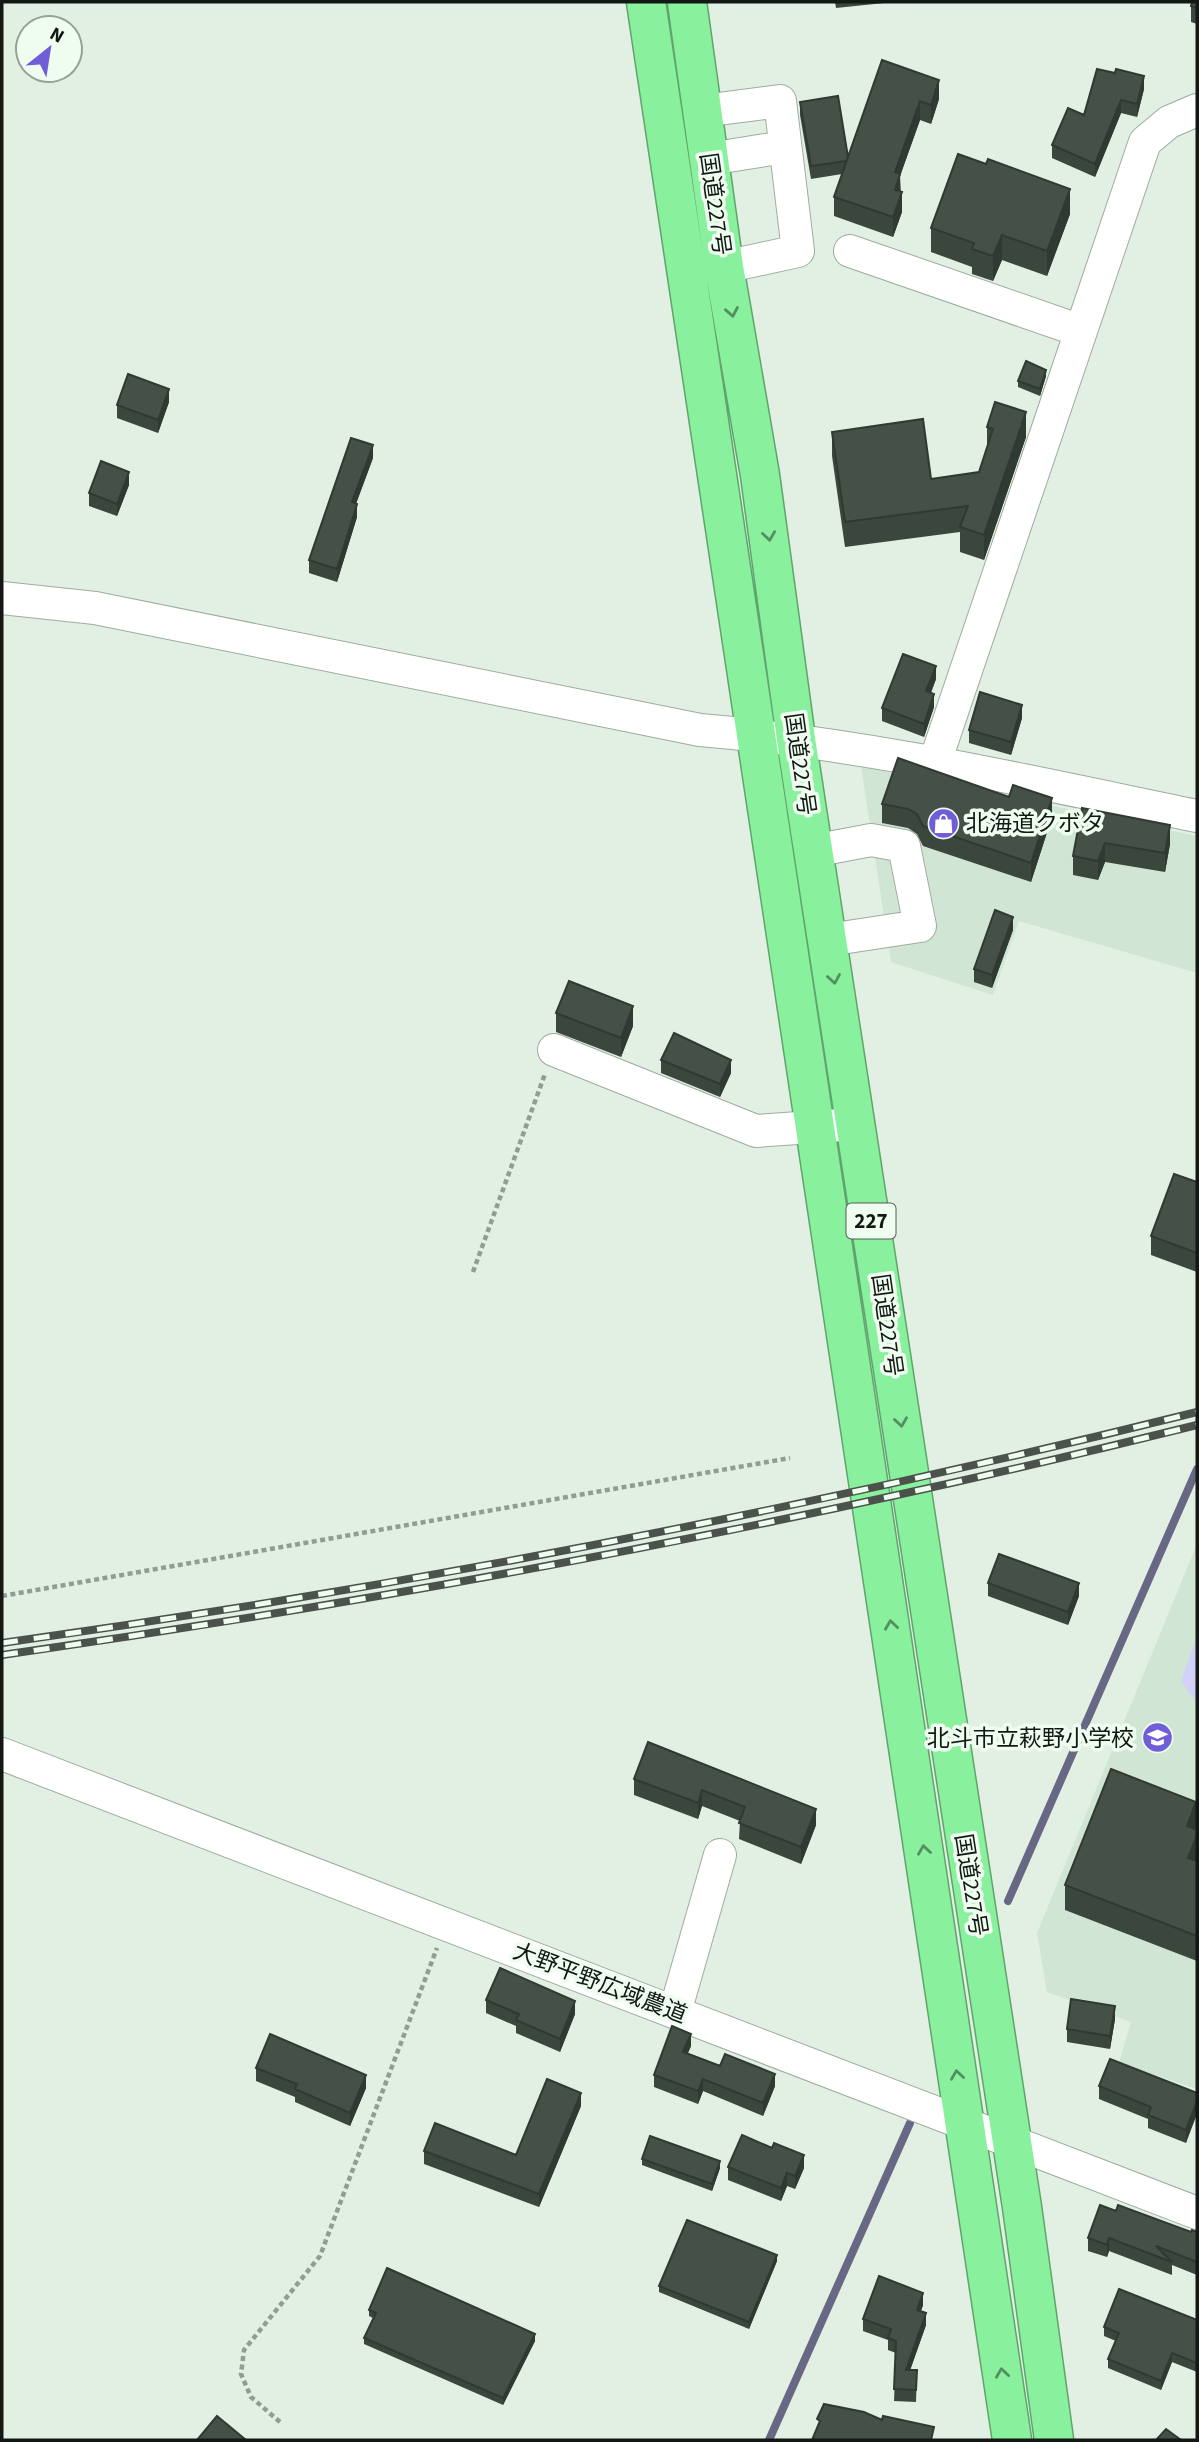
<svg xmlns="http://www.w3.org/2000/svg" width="1199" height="2442" viewBox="0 0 1199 2442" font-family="'Source Sans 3','Noto Sans JP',sans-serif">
  <rect width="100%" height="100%" fill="#e1f0e3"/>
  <path fill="#d0e5d3" d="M861,766L1197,836V973L1019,921L993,995L891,962Z
    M1197,1544V2089L1119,2063L1131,2022L1047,1992L1037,1933Z"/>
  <path fill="#d2d1f8" d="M1197,1637V1703L1181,1681Z"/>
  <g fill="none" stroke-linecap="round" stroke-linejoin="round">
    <path stroke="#686884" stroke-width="8" d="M1008,1901L1197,1469
      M769,2440L910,2123"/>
    <defs>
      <path id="minor" d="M703,111L780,101L798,251L724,267
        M709,159L785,147
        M850,251L1081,331
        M2,598L95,608L700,730C868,744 1032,782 1197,816
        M935,762L1145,142L1169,122L1197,110
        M813,851L871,840L904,846L920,926L828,940
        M554,1050L756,1131L856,1124
        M2,1754L1197,2213
        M675,2012L720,1855"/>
      <path id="highway" d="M646,2L1012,2440
        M687,2L724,267L760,475L796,739L1022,2207L1054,2440"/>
    </defs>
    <use href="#minor" stroke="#9eaca0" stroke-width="34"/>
    <use href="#highway" stroke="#60a46d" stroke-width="41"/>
    <path stroke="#919c93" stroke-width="4.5" stroke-dasharray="5 3.5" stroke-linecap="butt" d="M473,1272L545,1074
      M2,1596L790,1458
      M280,2422L251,2397L241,2374L244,2350L320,2256L437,1948"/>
    <use href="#minor" stroke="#fff" stroke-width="32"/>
    <use href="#highway" stroke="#89f09d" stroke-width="38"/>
    <defs>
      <path id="rail" d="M2,1643C404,1587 803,1510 1197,1412
        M2,1655C404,1598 803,1523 1197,1425"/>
    </defs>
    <use href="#rail" stroke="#4b524c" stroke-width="8"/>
    <use href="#rail" stroke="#effdf0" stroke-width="5" stroke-dasharray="16" stroke-linecap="butt"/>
  </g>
  <path fill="#3b463d" d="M835,2H884V3L836,8Z
    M1197,2V24L1191,22V6Z
    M882,60L939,99L931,124L920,120L900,176L902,212L893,237L834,216V197L842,174L811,179L800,115V102L848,157Z
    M1144,89L1137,117L1121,113L1095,177L1052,158V145L1084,115Z
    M1070,214L1047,276L1002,260L993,281L972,274V267L931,252V228Z
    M1046,376L1040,396L1018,387V381Z
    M169,402L158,433L117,418V405Z
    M987,427L1026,437L984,560L960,552V532L845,547L832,456V432L931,479L979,472L987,448Z
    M373,458L356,503L357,517L337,582L309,573V560Z
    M129,485L117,516L89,506V493Z
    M936,679L931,693L934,707L924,737L882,721V708Z
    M1022,718L1011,755L969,743V730Z
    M882,804L1052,817L1031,882L923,846L917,834L908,828L882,823Z
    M1082,808L1170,844L1165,872L1105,862L1098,880L1073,875V856Z
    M1013,930L992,988L974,982V969Z
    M556,1013L633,1026L621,1057L556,1032Z
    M661,1060L731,1073L720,1097L661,1073Z
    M1197,1182V1272L1151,1255V1236Z
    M988,1583L1079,1596L1068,1625L988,1596Z
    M634,1779L816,1809V1825L801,1864L739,1839L740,1821L702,1806L698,1819L634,1795Z
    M1196,1827L1195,1829L1197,1861V1961L1065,1910V1885Z
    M486,2000L575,2014L560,2052L516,2033V2026L486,2013Z
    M1115,2019L1110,2049L1067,2042V2029Z
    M691,2046L688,2053L775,2086L763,2116L703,2091L698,2104L654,2087V2075Z
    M256,2068L366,2088L350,2126L295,2102V2097L256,2081Z
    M1099,2086L1197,2093L1186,2143L1148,2128V2119L1099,2099Z
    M581,2106L539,2207L424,2164V2151L516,2155Z
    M642,2159L720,2168L712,2191L642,2165Z
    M728,2167L804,2168L795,2189L787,2186L781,2201L728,2180Z
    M1116,2211L1191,2232H1197V2275L1172,2265V2275L1109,2251L1107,2257L1088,2251V2238Z
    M777,2261L749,2329L659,2292V2286Z
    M923,2305L921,2311L926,2325L910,2370H917L916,2402L894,2401L896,2353L888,2350V2340L863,2331V2319Z
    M369,2310L535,2341L503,2405L364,2344V2338L373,2318L369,2316Z
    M1197,2320V2372L1172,2362L1161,2390L1108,2368V2359L1116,2341L1104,2336V2327Z"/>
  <path fill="#303932" d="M1144,76V89L1137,117V104Z
    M939,80V99L931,124V105Z
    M1121,100V113L1095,177V164Z
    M920,101V120L900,176V194L895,209V172Z
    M1070,189V214L1047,276V251Z
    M902,192V212L893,237V217Z
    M1002,235V260L993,281V256Z
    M1046,370V376L1040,396V389Z
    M169,389V402L158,433V420Z
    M1026,412V437L984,560V535Z
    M373,445V458L352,515V502Z
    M129,472V485L117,516V504Z
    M357,504V517L337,582V569Z
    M936,666V679L926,704V691Z
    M934,694V707L924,737V724Z
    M1022,705V718L1011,755V742Z
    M1052,798V817L1031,882V863Z
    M1170,825V844L1165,872V853Z
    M1105,843V862L1098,880V861Z
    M1013,917V930L992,988V975Z
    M633,1006V1026L621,1057V1038Z
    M731,1060V1073L720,1097V1084Z
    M1079,1583V1596L1068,1625V1612Z
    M702,1790V1806L698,1819V1803Z
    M1196,1802V1827L1187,1851V1826Z
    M816,1809V1825L801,1864V1847Z
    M1197,1835V1860L1188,1883V1858Z
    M575,2001V2014L560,2052V2039Z
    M1115,2006V2019L1110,2049V2036Z
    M691,2034V2046L683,2064V2052Z
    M775,2074V2086L763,2116V2103Z
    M366,2075V2088L350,2126V2113Z
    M703,2079V2091L698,2104V2091Z
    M581,2093V2106L539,2207V2194Z
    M1197,2101V2114L1186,2143V2130Z
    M804,2155V2168L795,2189V2176Z
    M720,2161V2168L712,2191V2184Z
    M787,2173V2186L781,2201V2188Z
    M1109,2238V2251L1107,2257V2245Z
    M777,2255V2261L749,2329V2322Z
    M923,2293V2305L917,2322V2310Z
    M926,2313V2325L906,2382V2370Z
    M535,2334V2341L503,2405V2398Z
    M1172,2353V2362L1161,2390V2381Z"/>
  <path fill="#455147" stroke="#303932" stroke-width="2" d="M1192,2H1197V8L1191,6Z
    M882,60L939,80L931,105L920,101L895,172L900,174L895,190L902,192L893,217L834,197Z
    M1097,69L1115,73L1116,69L1144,76L1137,104L1121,100L1095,164L1052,145L1068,108L1084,115Z
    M838,96L848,157L846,161L811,166L800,102Z
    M958,154L986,164L988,159L1070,189L1047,251L1002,235L993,256L972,249L974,243L931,228Z
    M1026,361L1046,370L1040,389L1018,381Z
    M128,374L169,389L158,420L117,405Z
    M995,402L1026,412L984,535L960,527L968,506L845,522L832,432L923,419L931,479L979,472L993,429L987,427Z
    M351,438L373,445L352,502L357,504L337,569L309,560Z
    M101,461L129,472L117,504L89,493Z
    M903,654L936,666L926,691L934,694L924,724L882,708Z
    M980,692L1022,705L1011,742L969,730Z
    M898,758L1009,797L1013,785L1052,798L1031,863L923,826L917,814L908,809L882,804Z
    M1082,808L1170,825L1165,853L1105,843L1098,861L1073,856Z
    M995,910L1013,917L992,975L974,969Z
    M569,981L633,1006L621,1038L556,1013Z
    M674,1033L731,1060L720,1084L661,1060Z
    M1174,1174L1197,1182V1253L1151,1236Z
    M999,1554L1079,1583L1068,1612L988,1583Z
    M648,1742L816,1809L801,1847L739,1823L745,1807L702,1790L698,1803L634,1779Z
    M1111,1769L1196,1802L1187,1826L1197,1830V1835L1188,1858L1197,1861V1936L1065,1885Z
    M500,1968L575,2001L560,2039L516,2020L519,2014L486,2000Z
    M1071,1999L1115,2006L1110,2036L1067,2029Z
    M672,2026L691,2034L683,2052L720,2066L725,2054L775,2074L763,2103L703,2079L698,2091L654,2075Z
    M270,2034L366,2075L350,2113L295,2089L297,2084L256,2068Z
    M1110,2059L1197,2093V2101L1186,2130L1148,2115L1151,2107L1099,2086Z
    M547,2079L581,2093L539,2194L424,2151L435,2123L516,2155Z
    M742,2135L772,2148L774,2143L804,2155L795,2176L787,2173L781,2188L728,2167Z
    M650,2136L720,2161L712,2184L642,2159Z
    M1100,2205L1116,2211L1118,2205L1191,2232L1192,2230L1197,2232V2262L1156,2246L1172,2262L1109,2238L1107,2245L1088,2238Z
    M687,2220L777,2255L749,2322L659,2286Z
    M387,2268L535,2334L503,2398L364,2338L376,2313L369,2310Z
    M879,2276L923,2293L917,2310L926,2313L906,2370H917L916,2390L894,2389L896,2341L888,2338L891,2329L863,2319Z
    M1119,2289L1197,2320V2363L1172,2353L1161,2381L1108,2359L1119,2333L1104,2327Z
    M824,2404L864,2412L882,2420L883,2416L934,2427L931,2440H812L820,2421L817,2419Z
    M217,2416L246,2440H197Z
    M1166,2429L1181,2440H1156Z"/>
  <defs><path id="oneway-chevron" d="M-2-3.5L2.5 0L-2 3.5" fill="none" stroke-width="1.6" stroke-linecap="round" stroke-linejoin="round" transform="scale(1.75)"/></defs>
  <g stroke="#548f5f">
    <use href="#oneway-chevron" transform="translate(732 312) rotate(80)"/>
    <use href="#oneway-chevron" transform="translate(769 536) rotate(82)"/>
    <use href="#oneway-chevron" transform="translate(834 979) rotate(81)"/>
    <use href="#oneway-chevron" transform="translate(901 1422) rotate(82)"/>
    <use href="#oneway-chevron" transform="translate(891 1625) rotate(-98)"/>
    <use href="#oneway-chevron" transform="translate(924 1850) rotate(-98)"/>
    <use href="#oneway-chevron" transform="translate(957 2075) rotate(-98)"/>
    <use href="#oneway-chevron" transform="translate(1002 2373) rotate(-98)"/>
  </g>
  <defs>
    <symbol id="shop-disc" viewBox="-11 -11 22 22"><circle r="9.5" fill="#705ed9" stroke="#effdf0"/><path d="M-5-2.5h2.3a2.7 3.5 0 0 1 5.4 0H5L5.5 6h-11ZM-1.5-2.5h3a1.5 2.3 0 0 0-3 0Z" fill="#fff"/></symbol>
    <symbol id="school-disc" viewBox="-11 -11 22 22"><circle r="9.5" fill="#705ed9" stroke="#effdf0"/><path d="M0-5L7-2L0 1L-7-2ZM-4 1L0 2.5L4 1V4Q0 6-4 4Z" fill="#fff"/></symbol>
  </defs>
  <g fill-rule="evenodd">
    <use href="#shop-disc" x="926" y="806" width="35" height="35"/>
    <use href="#school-disc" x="1140" y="1720" width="35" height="35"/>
  </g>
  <g text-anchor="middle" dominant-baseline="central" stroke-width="7" stroke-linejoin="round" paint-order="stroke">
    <rect fill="#effdf0" stroke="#555d56" stroke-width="2" x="846.5" y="1203.5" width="49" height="35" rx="5"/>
    <g font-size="21" font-weight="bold" fill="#131814">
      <text x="871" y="1221">227</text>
    </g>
    <g font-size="23" fill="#131814" stroke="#effdf0">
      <text transform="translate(715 204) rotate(82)">国道227号</text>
      <text transform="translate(800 764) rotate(82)">国道227号</text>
      <text transform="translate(887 1325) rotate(82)">国道227号</text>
      <text transform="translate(971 1885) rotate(81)">国道227号</text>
      <text transform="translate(600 1983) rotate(21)">大野平野広域農道</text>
    </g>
    <g font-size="23" fill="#131814" stroke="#effdf0" text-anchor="start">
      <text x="966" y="823">北海道クボタ</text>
      <text x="1134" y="1738" text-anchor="end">北斗市立萩野小学校</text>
    </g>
  </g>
  <rect width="1199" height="2442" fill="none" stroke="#131814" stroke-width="7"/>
  <g transform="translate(49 49) rotate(30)"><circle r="33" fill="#effdf0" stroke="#97a198" stroke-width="2"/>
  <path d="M0-5L12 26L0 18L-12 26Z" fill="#705ed9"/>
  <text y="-10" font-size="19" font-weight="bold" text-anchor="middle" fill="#131814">N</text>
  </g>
</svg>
